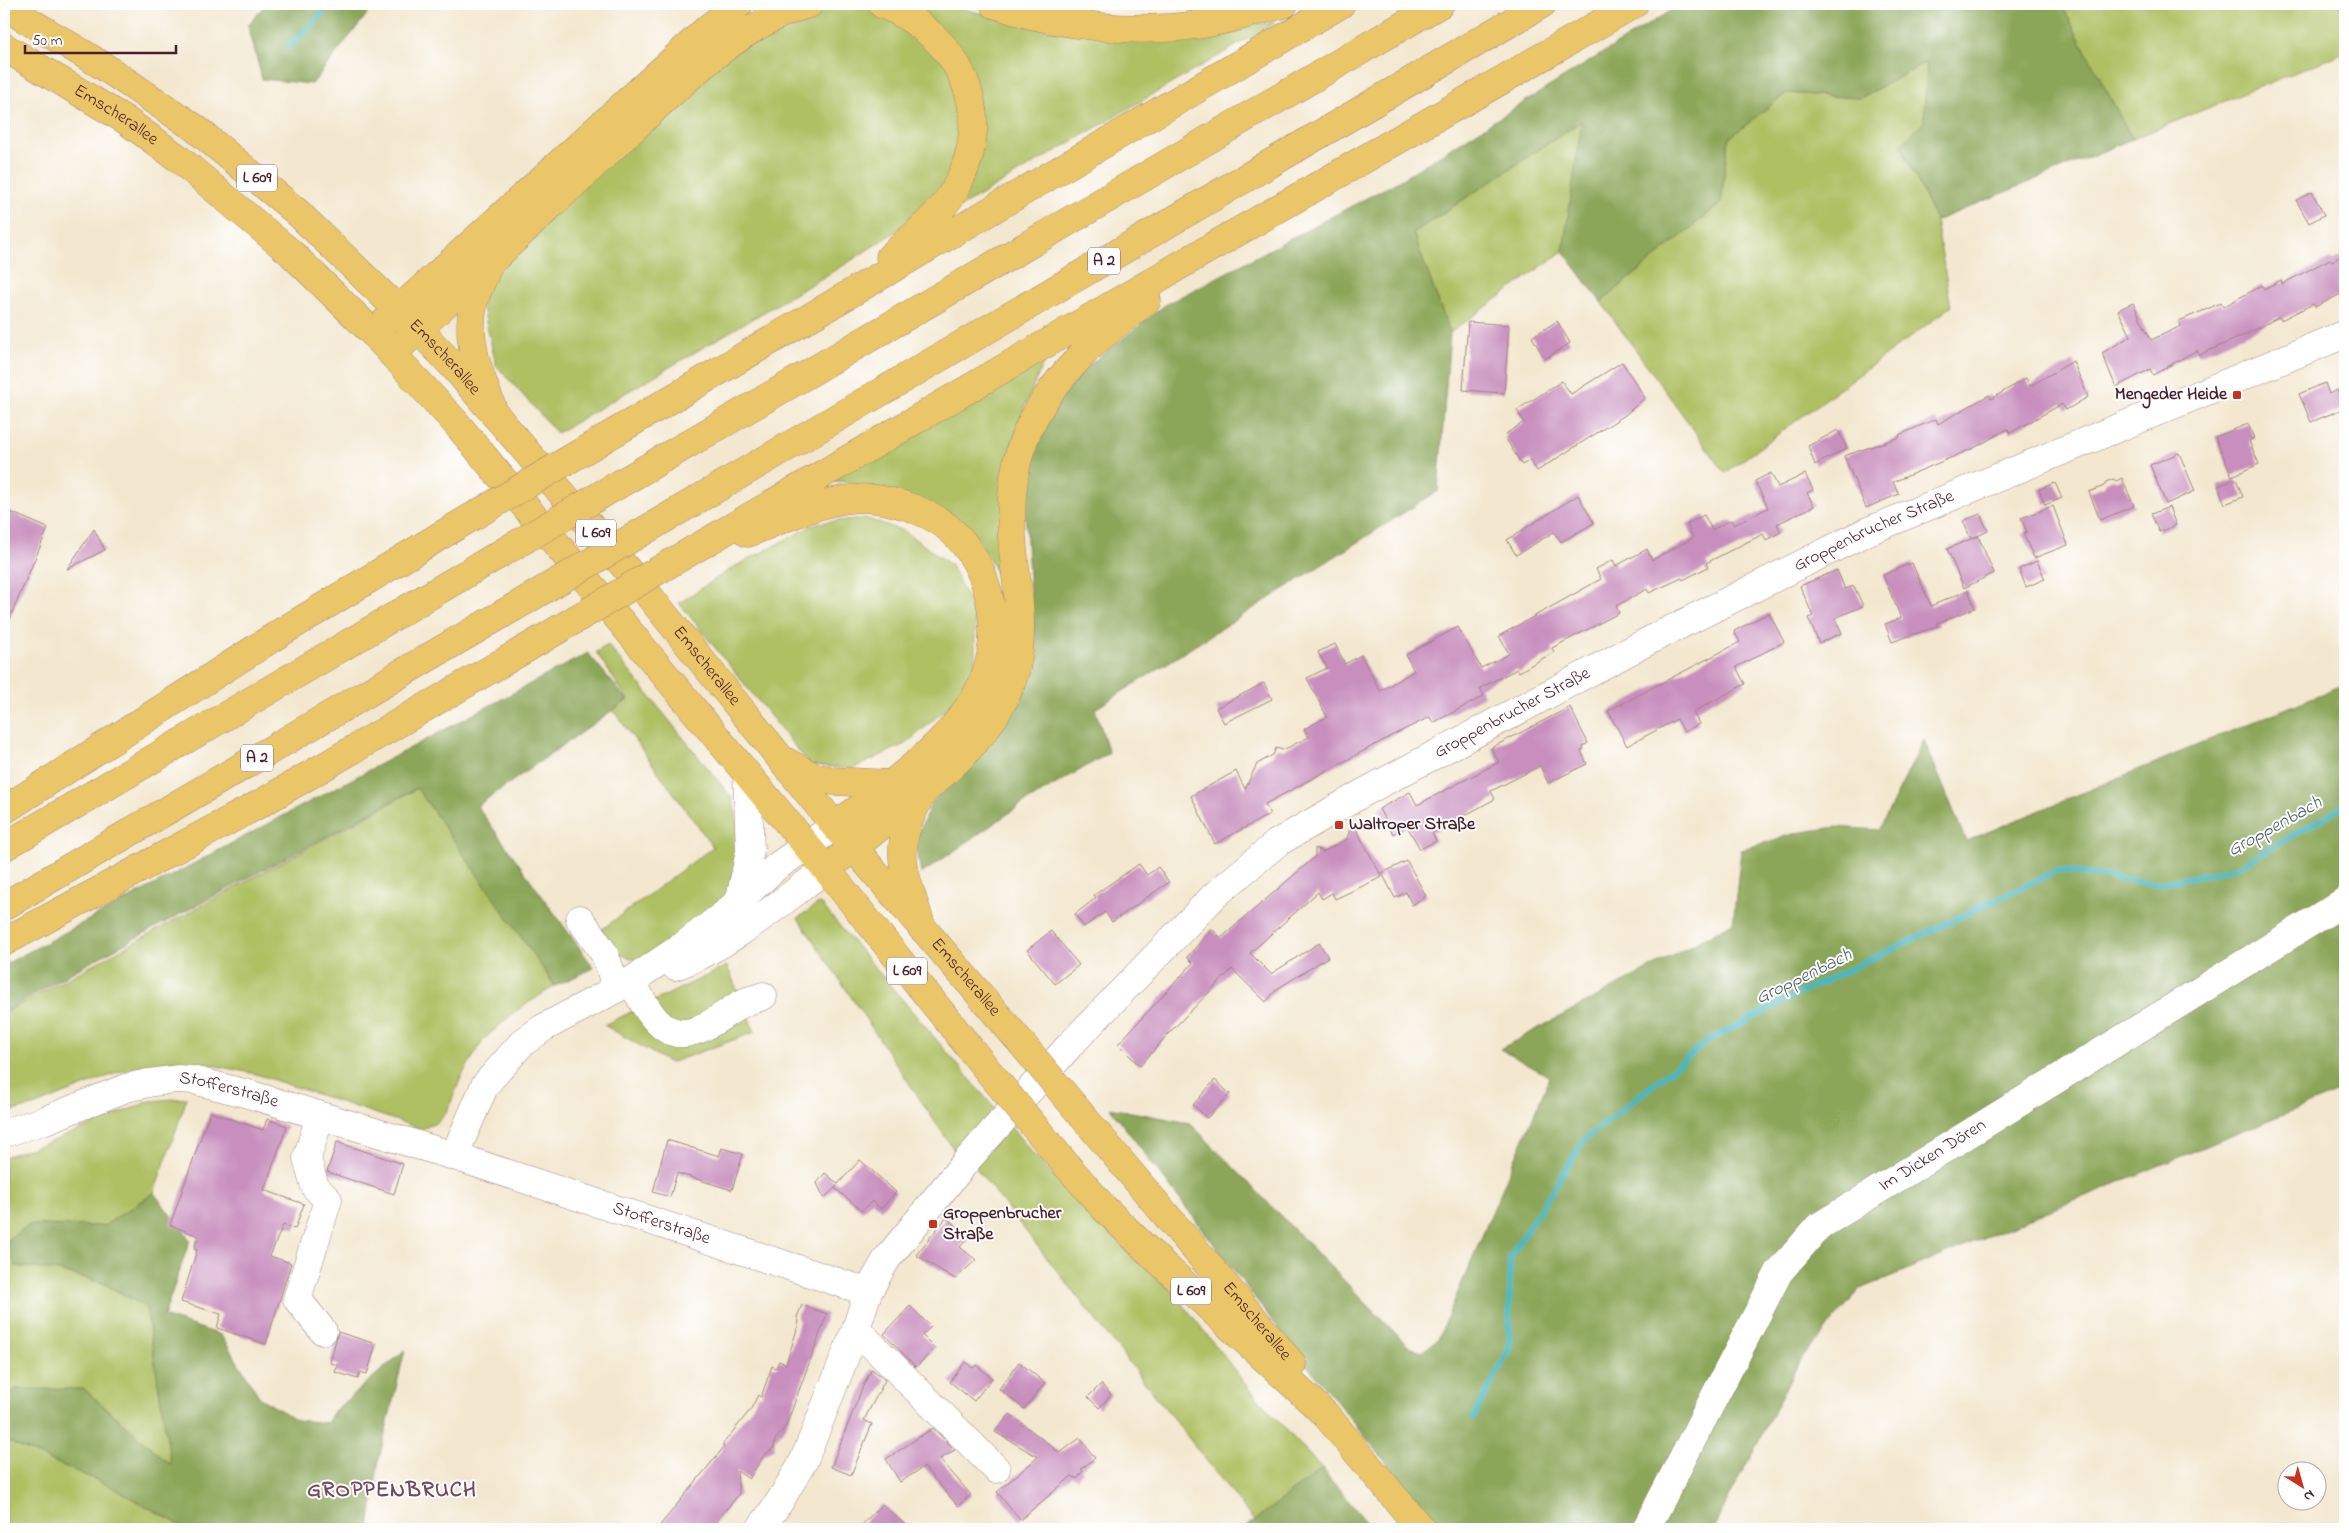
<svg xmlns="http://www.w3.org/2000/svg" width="2349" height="1533" viewBox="0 0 2349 1533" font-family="'Indie Flower',sans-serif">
  <rect width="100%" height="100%" fill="#fff"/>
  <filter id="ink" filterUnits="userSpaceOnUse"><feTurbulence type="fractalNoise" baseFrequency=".02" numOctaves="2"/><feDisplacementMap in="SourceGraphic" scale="10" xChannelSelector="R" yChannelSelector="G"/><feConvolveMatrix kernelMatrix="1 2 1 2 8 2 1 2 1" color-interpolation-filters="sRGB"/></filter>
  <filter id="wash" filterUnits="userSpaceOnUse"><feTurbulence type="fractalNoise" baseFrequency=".0096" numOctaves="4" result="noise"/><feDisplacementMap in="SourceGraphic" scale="20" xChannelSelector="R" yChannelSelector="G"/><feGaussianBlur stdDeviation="1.12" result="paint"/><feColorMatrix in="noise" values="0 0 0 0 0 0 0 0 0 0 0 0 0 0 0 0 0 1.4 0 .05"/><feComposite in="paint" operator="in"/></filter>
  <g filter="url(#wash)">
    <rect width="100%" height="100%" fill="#f3e7cf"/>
    <path fill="#afc063" stroke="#7c7047" d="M809,4H943L1049,30L1275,23L948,214L926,212L844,265L557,433L496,365L482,304L497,261L677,89Z
      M2061,4H2345V52L2132,139Z
      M1927,62L1924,122L1901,145L1936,221L1951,307L1725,473L1601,302L1721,203L1728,139L1786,93L1860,98Z
      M1583,120L1563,251L1450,333L1413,233Z
      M1049,350L1024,408L1010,450L1008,569L1003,587L981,542L955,516L883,488L824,479Z
      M865,518L904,531L950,564L975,613V662L964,689L947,708L907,743L852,769L810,765L679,603L734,567L817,523Z
      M608,645L732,798L742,840L727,897L643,961C618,956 612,952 601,930L713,847L613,710L628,700L596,652Z
      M418,788L555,986L517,1010L484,1039L462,1075L447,1112L438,1122L422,1129L256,1074L198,1062L144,1066L119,1072L36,1105L4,1113V1013Z
      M820,903L1043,1165L1090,1215L1175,1294L1250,1390L1322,1469L1254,1521L972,1163L958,1156L798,918Z
      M727,966L755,1032L670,1063L604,1025Z
      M187,1098L154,1193L104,1226L29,1225L15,1266L59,1271L103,1283L146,1307L172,1466L84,1389L4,1401V1157L50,1142L150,1101Z
      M4,1440L110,1486L187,1529H4Z"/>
    <path fill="#8ba659" stroke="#6a6242" d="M266,4H375L312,84L262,79L248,25Z
      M1681,4H2061L2132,139L1936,221L1901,145L1924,122L1927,62L1860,98L1786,93L1728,139L1721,203L1601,302L1563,251L1582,121L1413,233L1450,333L1438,491L1095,709L1109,753L1022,804L921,874L915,840L932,802L1000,728L1026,685L1033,643L1024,491L1030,455L1045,416L1089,365L1165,305L1397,182Z
      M588,653L627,700L477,806L594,968L555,986L417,788L85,965L4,1012V965Z
      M2345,684V1089L1860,1289L1799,1362L1713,1529H1440L1293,1348L1110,1108L1190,1123L1409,1347L1422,1352L1438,1339L1550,1077L1500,1049L1733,923L1741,850L1796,833L1836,827L1879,830L1924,740L1966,841Z
      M154,1193L190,1240L164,1316L221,1335L260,1398L297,1420L327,1423L334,1411L405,1350L379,1459L369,1529H187L110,1486L4,1440V1401L15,1389H84L171,1465L146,1307L103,1283L59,1271L15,1266L7,1240L29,1225L104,1226Z
      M1322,1469L1372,1529H1243Z"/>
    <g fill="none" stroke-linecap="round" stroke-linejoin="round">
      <path stroke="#48b7c0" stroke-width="6" d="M289,47L321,15L327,4
        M1473,1418L1509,1350L1510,1257L1584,1140L1709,1040L1798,994L2058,870L2157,884L2236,868L2345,805"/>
    </g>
    <g id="blocks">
      <path fill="#c88fbe" d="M2312,192L2324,215L2309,223L2296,200Z
        M2345,254V292L2315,307L2313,304L2281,320L2279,317L2247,334L2199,355L2197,350L2153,375L2150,369L2116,387L2102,353L2131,336L2118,310L2133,303L2151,340L2181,326L2179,321L2221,303L2223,307L2262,285L2264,289L2281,280L2282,284L2330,259L2332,261Z
        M1557,321L1570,343L1545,359L1532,337Z
        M1468,322L1509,325L1504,393L1463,390Z
        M2073,361L2088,397L2066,410L2062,404L2010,433L2008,429L1974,448L1893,482L1899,494L1866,508L1844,456L1900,437L1899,435L1936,419L1938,424L1989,395L1991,399L2026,378L2030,386Z
        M1622,362L1645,398L1625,415L1537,471L1530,460L1522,465L1506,439L1507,433L1524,422L1517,410L1562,381L1571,394Z
        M2325,383L2329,394L2337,390L2345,408L2311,422L2299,394Z
        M2248,424L2254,438L2249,441L2259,464L2232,476L2215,437Z
        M1838,430L1847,448L1815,465L1808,446Z
        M2179,453L2195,491L2166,504L2150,465Z
        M1771,473L1778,487L1805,474L1813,490L1807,493L1814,506L1777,524L1781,532L1766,540L1763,534L1706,563L1708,567L1683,580L1682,578L1649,593L1647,589L1616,606L1619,613L1552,648L1554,652L1519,672L1517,669L1480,688L1484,696L1433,723L1430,717L1395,734L1265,804L1270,814L1215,844L1191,796L1236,771L1245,789L1257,764L1273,755L1276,748L1283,750L1309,737L1304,729L1327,717L1307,678L1327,668L1318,652L1335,644L1345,664L1361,655L1380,691L1414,671L1406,655L1458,627L1481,668L1509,654L1499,636L1601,579L1596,569L1613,560L1616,566L1647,549L1652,560L1693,538L1687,524L1704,515L1712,530L1731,520L1734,525L1768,508L1755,481Z
        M2122,478L2134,506L2100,520L2089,492L2104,486L2106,482L2113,479L2116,481Z
        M2236,479L2243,497L2225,504L2218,486Z
        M2055,483L2062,498L2045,505L2039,489Z
        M1578,495L1594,523L1561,542L1554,532L1516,555L1507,540Z
        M2053,506L2068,545L2034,558L2023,533L2027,532L2021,518Z
        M2169,507L2176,525L2159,532L2151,514Z
        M8,511L48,528L4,632V520Z
        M1980,514L1988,531L1971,539L1963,521Z
        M94,529L105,550L67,569Z
        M1978,536L1994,573L1964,588L1947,549Z
        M2037,561L2045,579L2026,587L2019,569Z
        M1912,563L1931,606L1968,590L1975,608L1937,623L1938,626L1892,642L1885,624L1901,618L1883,575Z
        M1837,570L1845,589L1854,586L1863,606L1835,618L1842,633L1819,643L1808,618L1813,616L1800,586Z
        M1769,613L1784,642L1736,667L1745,684L1693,712L1699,724L1684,732L1677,719L1627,746L1608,711L1740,642L1734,631Z
        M1264,683L1272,699L1224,723L1216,708Z
        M1570,707L1588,743L1583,746L1584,749L1581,751L1587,764L1548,783L1540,766L1491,791L1495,799L1432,833L1436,841L1420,849L1407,826L1393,834L1379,809L1410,792L1417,805L1499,762L1491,748Z
        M1352,822L1382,877L1335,899L1332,893L1322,899L1318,892L1250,953L1271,974L1319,943L1328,957L1277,989L1266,1002L1232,969L1169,1033L1140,1066L1118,1044L1193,963L1187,957L1212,929L1221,938L1315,857V848L1323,852L1347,839Z
        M1407,861L1426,896L1412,905L1406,892L1395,898L1382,873Z
        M1139,864L1147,875L1158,867L1169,882L1112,922L1105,912L1084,927L1075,914L1096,898L1094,895Z
        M1051,931L1079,965L1055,984L1027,950Z
        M1215,1080L1230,1094L1207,1118L1193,1105Z
        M210,1112L263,1130L267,1119L287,1126L264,1190L304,1204L295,1229L283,1225L270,1256L291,1263L266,1344L217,1328L221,1314L181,1302L197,1250L194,1249L198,1236L170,1225Z
        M667,1140L719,1156L722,1148L743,1154L732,1190L677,1173L670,1197L653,1192Z
        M337,1142L403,1164L394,1194L327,1172Z
        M860,1160L896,1192L881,1209L872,1201L862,1211L835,1188L837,1186L824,1198L817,1183L825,1173L838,1184Z
        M946,1218L969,1237L960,1247L976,1260L955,1279L916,1255Z
        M802,1305L827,1314L786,1426L775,1440L774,1448L764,1455L749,1479L737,1471L739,1494L710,1529H657L724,1447L722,1445L751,1409L758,1395L761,1397L772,1366L776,1368L779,1361L786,1364L796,1333L799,1321L797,1317Z
        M910,1306L931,1327L922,1335L935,1348L916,1367L884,1334Z
        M338,1332L376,1344L367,1374L360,1372L358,1379L335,1372L338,1365L330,1363Z
        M965,1362L973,1368L976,1365L992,1378L974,1401L950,1382Z
        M1019,1362L1045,1383L1024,1409L999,1389Z
        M872,1369L885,1380L864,1420L872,1424L851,1475L831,1467L863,1386Z
        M1101,1384L1111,1395L1099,1408L1088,1397Z
        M1010,1414L1060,1453L1080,1438L1095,1458L1081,1469L1083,1471L1077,1479L1072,1476L1020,1520L997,1492L1038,1457L995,1432Z
        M933,1428L955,1450L940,1459L971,1495L958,1506L924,1467L900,1482L886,1459Z
        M882,1504L910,1529H858Z"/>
    </g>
  </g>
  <g filter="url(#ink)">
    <use href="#blocks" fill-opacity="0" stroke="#9e837d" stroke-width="1"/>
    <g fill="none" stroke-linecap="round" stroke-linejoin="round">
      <defs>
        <g id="minor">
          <path d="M740,899L750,851L747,774"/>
          <path d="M580,919L604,953L617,988"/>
          <path d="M675,966C726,949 782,901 826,869"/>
          <path d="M631,981C640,996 650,1018 665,1028C690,1045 720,1016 741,1004C748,1000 756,999 763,996"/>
          <path d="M320,1116L307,1158L315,1187L328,1200L297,1299L323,1331"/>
          <path id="s1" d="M4,1133L43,1121L126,1088L148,1083L177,1079L193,1080L248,1094L454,1156L868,1292"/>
          <path d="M454,1156L485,1085L522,1043L543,1028L631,981L684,945L722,916L776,867L835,826"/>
          <path d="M856,1329L996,1469"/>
          <path id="s2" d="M760,1529L780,1501L804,1460L856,1329L868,1292L886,1260L968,1159L1070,1045L1215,895L1277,843L1363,793L1654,638L1866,532L2345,334"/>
          <path id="s3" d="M1646,1529L1779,1272L1818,1227L2345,901"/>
        </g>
        <g id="major">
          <path id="s4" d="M4,6L100,64L195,128L297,212L418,329L456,369L642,587L835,826L1017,1038"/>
          <path id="s5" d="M4,47L124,119L178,158L291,253L373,333L456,423L826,869L989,1072"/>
          <path id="s6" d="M1111,1150L1292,1364"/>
          <path d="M1063,1161L1104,1208L1143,1246L1326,1415L1421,1529"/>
        </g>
        <path id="highway" d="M882,4C959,36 999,111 955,189C940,216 912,236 890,257
          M994,4C1060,26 1133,35 1203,24C1230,20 1258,11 1284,4
          M487,269C482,281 475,293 473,306C465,345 482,379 495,415
          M373,333L707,29L739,4
          M392,354C464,286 537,218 610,150C666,100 735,23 809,4
          M607,437L1341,4
          M635,475L1440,4
          M666,518L1542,4
          M748,533C787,518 832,494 875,499C899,502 926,511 946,526C995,565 1008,645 974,699C941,752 884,789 835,826
          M657,571L1208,249L1634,4
          M783,760L814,777L833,781L891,784
          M920,798C889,850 906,875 922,928
          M4,810L280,633L445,533
          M4,847L476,568
          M826,869C853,849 879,827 906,806C949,770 994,733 1013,678C1026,640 1018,596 1014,558C1004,472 1020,418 1081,356C1100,335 1125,318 1147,300
          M4,906L511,609
          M4,942L265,801L539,641"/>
      </defs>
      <use href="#minor" stroke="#9e837d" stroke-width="29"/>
      <use href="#major" stroke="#9e837d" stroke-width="29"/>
      <use href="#highway" stroke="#9e837d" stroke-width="29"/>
      <use href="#minor" stroke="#fff" stroke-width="28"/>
      <use href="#major" stroke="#ebc669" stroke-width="28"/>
      <use href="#highway" stroke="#ebc669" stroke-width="28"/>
      <defs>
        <path id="major-bridge" d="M1017,1038L1111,1150
          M989,1072L1063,1161"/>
        <path id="highway-bridge" d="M445,533L607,437
          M476,568L635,475
          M511,609L666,518
          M539,641L657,571"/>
      </defs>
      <use href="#major-bridge" stroke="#9e837d" stroke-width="29" stroke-linecap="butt"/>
      <use href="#highway-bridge" stroke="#9e837d" stroke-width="29" stroke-linecap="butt"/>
      <use href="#major-bridge" stroke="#ebc669" stroke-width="28"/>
      <use href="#highway-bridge" stroke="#ebc669" stroke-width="28"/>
    </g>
  </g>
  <g fill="#c8321e" stroke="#fff" stroke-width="2">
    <rect x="2232" y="390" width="10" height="10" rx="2.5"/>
    <rect x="1334" y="820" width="10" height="10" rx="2.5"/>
    <rect x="928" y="1219" width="10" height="10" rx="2.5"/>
  </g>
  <g text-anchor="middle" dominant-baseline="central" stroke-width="4" stroke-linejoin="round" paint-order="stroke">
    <g fill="#fff" stroke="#80626b" stroke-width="1">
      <rect x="237" y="164.5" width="40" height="27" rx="4"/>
      <rect x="1088" y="247.5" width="32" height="27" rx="4"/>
      <rect x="576" y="519.5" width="40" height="27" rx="4"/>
      <rect x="241" y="744.5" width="32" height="27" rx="4"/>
      <rect x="887" y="957.5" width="40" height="27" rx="4"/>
      <rect x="1171" y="1277.5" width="40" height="27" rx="4"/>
    </g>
    <g font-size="16" font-weight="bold" fill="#4a1f2b">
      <text x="257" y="178">L 609</text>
      <text x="1104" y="261">A 2</text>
      <text x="596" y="533">L 609</text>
      <text x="257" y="758">A 2</text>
      <text x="907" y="971">L 609</text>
      <text x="1191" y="1291">L 609</text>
    </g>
    <g font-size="18" fill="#4a1f2b" stroke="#fff">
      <text stroke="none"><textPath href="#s5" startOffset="131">Emscherallee</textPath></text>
      <text stroke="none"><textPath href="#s4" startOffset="566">Emscherallee</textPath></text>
      <text stroke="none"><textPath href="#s2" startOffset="1545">Groppenbrucher Straße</textPath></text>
      <text stroke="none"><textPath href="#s4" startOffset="971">Emscherallee</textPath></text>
      <text stroke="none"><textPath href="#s2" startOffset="1140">Groppenbrucher Straße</textPath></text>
      <text stroke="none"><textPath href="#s4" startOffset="1376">Emscherallee</textPath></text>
      <text stroke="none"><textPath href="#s1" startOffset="235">Stofferstraße</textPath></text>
      <text stroke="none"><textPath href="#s3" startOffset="484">Im Dicken Dören</textPath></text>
      <text stroke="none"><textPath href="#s1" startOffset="688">Stofferstraße</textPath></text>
      <text stroke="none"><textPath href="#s6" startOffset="225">Emscherallee</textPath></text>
    </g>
    <g font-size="18" font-weight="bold" fill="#4a1f2b" stroke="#fff" text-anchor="start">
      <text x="2227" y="395" text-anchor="end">Mengeder Heide</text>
      <text x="1349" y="825">Waltroper Straße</text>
      <text x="943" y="1214">Groppenbrucher<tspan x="943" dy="21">Straße</tspan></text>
    </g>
    <g font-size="19" font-style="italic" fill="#495c67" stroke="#fff">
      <text transform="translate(2275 827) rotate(-29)">Groppenbach</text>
      <text transform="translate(1804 977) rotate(-26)">Groppenbach</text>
    </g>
    <g font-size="22" font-weight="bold" letter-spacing="1" fill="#76465e" stroke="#fff">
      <text x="392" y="1491">GROPPENBRUCH</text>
    </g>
  </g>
  <rect width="2349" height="1533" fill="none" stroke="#fff" stroke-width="20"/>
  <g transform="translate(2302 1486) rotate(143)"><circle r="24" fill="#ffffff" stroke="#b7a5aa"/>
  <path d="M0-4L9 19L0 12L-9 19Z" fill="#c8321e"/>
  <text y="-8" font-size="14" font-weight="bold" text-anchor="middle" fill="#4a1f2b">N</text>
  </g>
  <path d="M25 45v8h151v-8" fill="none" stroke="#4a1f2b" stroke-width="2.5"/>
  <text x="32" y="45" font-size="15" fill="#4a1f2b" stroke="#ffffff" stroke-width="4" paint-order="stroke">50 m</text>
</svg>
